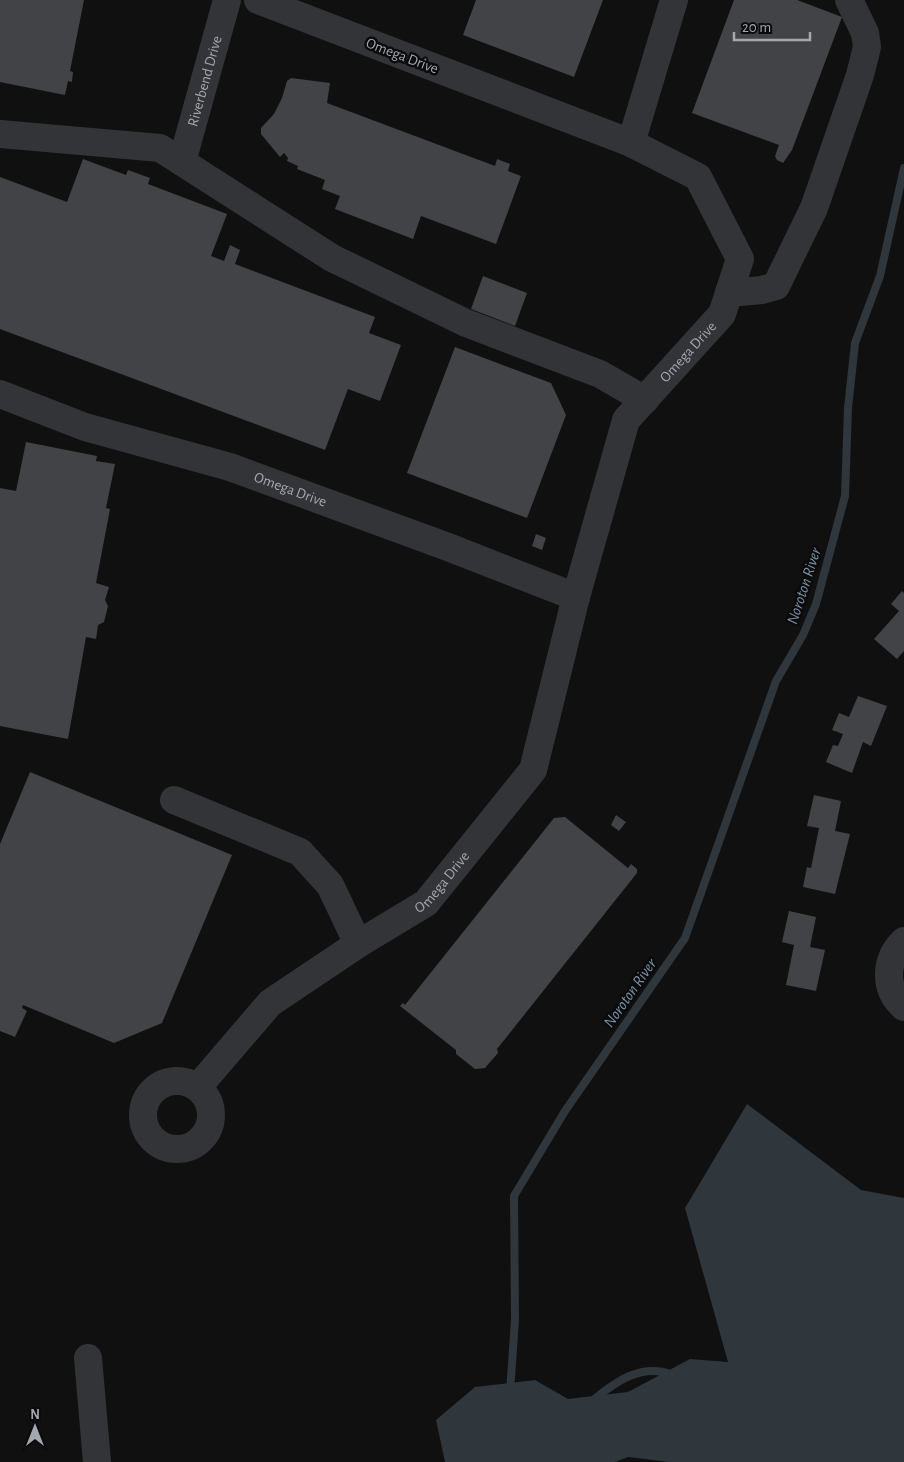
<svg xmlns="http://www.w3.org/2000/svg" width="904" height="1462" viewBox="0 0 904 1462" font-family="'Alegreya Sans',sans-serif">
  <rect width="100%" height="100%" fill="#101011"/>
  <path fill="#2f363c" d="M747,1104L861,1190L904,1198V1462H669L628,1457L615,1462H445L436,1420L475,1387L535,1380L568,1399L628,1392L690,1359L728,1362L685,1208Z"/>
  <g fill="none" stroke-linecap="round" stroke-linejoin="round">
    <path stroke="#2f363c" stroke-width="8" d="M510,1392L515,1320L514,1196L565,1111L685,938L776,681L803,635L816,604L845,496L848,408L855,343L880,276L904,168
      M592,1401C615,1382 642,1362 673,1375"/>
  </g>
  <path fill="#424346" d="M0,0H84L70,71L73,72L72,82L68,81L65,95L0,82Z
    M476,0H603L574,77L463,35Z
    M734,0H797L842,17L792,150L783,163L777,160L775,156L779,145L692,113Z
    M291,78L330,83L327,103L495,166L497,159L510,164L508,171L521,176L496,244L421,216L413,239L335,209L340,196L322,189L325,180L297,169L298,166L287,161L288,158L284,153L280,157L261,134V128L274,114L282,98L287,81Z
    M83,159L126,175L128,170L150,178L148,184L227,214L211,256L224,261L230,245L240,250L235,264L375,317L369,333L401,345L380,401L348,389L325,450L0,329V177L67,202Z
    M483,276L527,293L515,326L471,309Z
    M455,347L551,383L566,415L527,518L407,473Z
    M26,442L97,456L96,461L115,464L106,508L110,509L96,583L109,587L105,600L108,606L104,622L98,625L96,639L86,637L68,739L0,726V488L16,491Z
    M536,534L546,538L542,550L532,546Z
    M902,591L904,593V651L897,659L874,639L899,611L891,604Z
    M858,696L887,706L871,746L863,742L852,773L826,762L833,745L838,746L843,734L832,730L839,713L849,717Z
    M30,772L232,855L162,1023L114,1043L23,1005L22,1008L27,1011L15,1037L0,1031V844Z
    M814,795L841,801L835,831L850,834L835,894L803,887L807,867L811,868L819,828L807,826Z
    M616,815L626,822L619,831L611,825Z
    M565,817L628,868L631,864L637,869V873L497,1049L498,1053L485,1068L475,1069L456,1054V1050L400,1006L403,1003L405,1005L554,818Z
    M789,911L816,917L810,947L825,950L816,991L786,985L794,945L782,942Z"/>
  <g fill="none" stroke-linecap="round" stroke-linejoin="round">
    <g stroke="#333438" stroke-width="28">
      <path d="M0,134L160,148L332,258L466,323L600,374L645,400"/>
      <path d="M631,143L674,0"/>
      <path id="s1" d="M182,162L227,0"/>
      <path d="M729,293L762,290L776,286L814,208L860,75L867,47L865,33L849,0"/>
      <path id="s2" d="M0,394L85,427L230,467L448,547L576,597"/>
      <path d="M174,800L300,852L330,885L358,944"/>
      <path d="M904,941C885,959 883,989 904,1007"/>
      <circle cx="177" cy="1115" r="34"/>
      <path id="s3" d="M198,1087L270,1003L358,944L426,903L533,770L576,597L626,420L722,314L740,259L698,177L631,143L258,0"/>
      <path d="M88,1358L97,1462"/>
    </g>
  </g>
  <g text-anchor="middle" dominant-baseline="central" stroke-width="5" stroke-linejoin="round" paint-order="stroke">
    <g font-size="15" fill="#a3a7b0" stroke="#0b0b0c">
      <text transform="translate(402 56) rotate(21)">Omega Drive</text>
      <text stroke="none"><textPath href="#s1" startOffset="84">Riverbend Drive</textPath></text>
      <text stroke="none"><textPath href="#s3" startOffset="921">Omega Drive</textPath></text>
      <text stroke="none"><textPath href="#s2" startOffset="306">Omega Drive</textPath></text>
      <text stroke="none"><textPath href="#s3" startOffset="322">Omega Drive</textPath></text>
    </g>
    <g font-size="16" font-style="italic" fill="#7d93a8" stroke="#0b0b0c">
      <text transform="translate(804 586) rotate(-72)">Noroton River</text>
      <text transform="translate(630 993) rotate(-55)">Noroton River</text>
    </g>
  </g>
  <g transform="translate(35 1427)" stroke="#0b0b0c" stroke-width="4" paint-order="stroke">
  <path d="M0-4L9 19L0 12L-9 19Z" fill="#a3a7b0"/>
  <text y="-8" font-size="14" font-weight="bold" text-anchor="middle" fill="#a3a7b0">N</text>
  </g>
  <path d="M734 32v8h76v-8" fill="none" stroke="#a3a7b0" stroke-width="2.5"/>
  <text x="742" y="32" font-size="15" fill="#a3a7b0" stroke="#0b0b0c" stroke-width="4" paint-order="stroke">20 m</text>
</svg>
